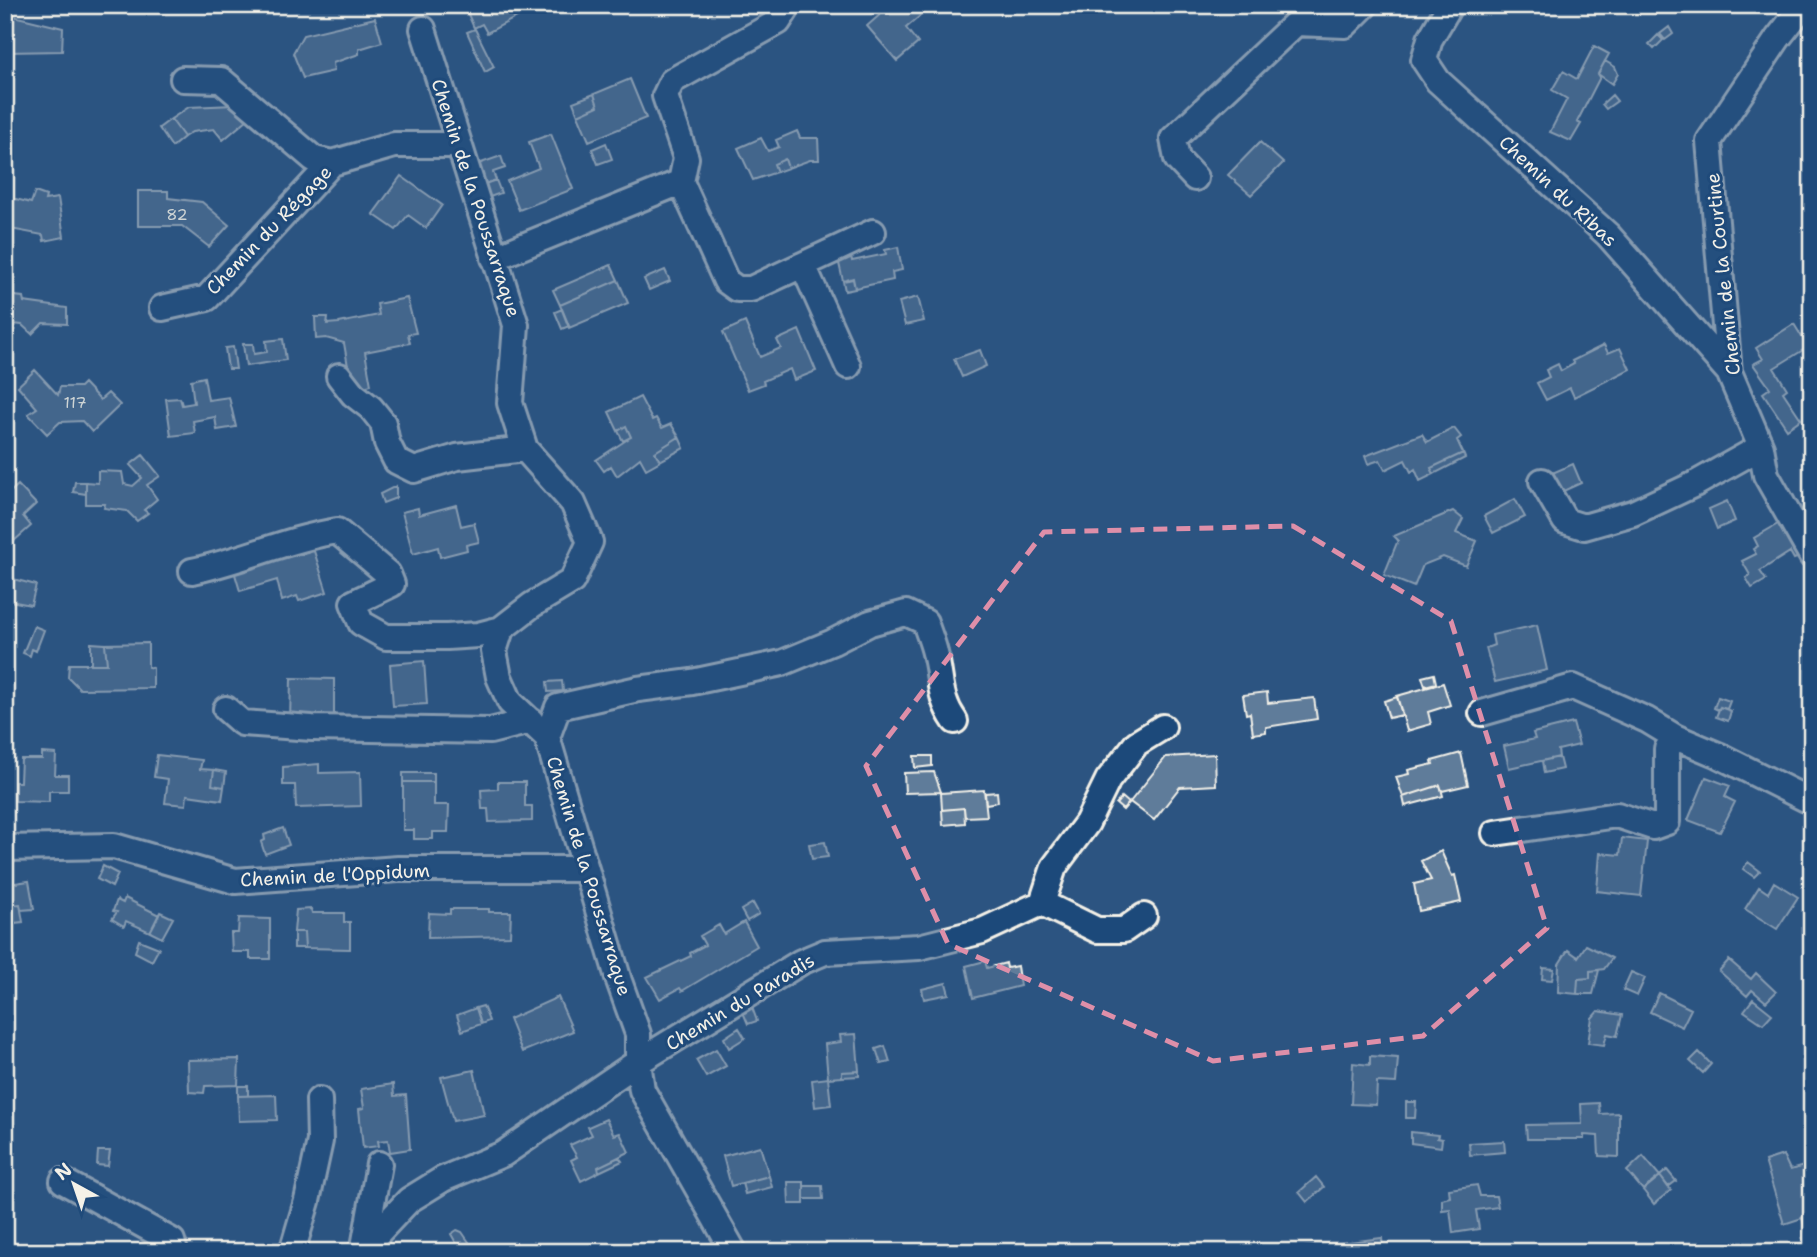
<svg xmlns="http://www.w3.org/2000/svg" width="1817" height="1257" viewBox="0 0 1817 1257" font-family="'Shantell Sans',sans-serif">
  <rect width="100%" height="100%" fill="#2c5481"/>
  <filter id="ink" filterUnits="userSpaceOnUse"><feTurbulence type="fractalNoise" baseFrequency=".0143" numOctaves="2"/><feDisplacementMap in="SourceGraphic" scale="14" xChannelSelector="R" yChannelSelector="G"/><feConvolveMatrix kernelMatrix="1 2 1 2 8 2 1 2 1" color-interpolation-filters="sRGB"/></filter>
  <g filter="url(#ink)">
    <path fill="#5e7b9a" stroke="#f4f1e8" stroke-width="2" d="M464,5H512L513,8L526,5L528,11L487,33L482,24L474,28Z
      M891,5H933L906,28L918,43L897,61L867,26Z
      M5,14L63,28L62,51L5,52Z
      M375,18L382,42L359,49V54L333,63L334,71L303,78L293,53L303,35Z
      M1669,27L1673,34L1665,40L1660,34Z
      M475,29L494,67L485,72L467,32Z
      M1658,35L1663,40L1654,49L1649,44Z
      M1594,46L1609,54L1598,74L1600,77L1577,122L1581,124L1571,141L1550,132L1567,99L1552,90L1563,71L1577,79Z
      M1605,61L1615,67L1618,74L1612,84L1598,74Z
      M630,79L646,118L589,141L578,115L598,106L594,94Z
      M594,94L598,106L578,115L573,102Z
      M1612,95L1617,101L1606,109L1602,104Z
      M234,105L248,119L223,140L214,129L192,132L184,137L171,119L189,107Z
      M171,119L184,137L172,147L159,128Z
      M797,131L800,138H818L819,160H810L788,168L785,159L774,164L777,172L753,180L738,148L761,138L768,151L779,147L776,140Z
      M551,134L573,189L519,210L507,181L539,168L529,142Z
      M1260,142L1283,163L1251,195L1228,175Z
      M606,143L612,159L598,164L592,149Z
      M501,156L505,168L493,172L496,180L482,185L475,165Z
      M785,159L788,168L777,172L774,164Z
      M401,176L442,205L426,228L408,215L396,230L373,214Z
      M496,180L501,193L487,198L482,185Z
      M138,191H168V198L202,202L229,225L209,247L182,226H138Z
      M35,192L46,196L45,200L58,198L64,237L44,241L43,235L5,228V204L16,199L31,203Z
      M1812,243V273L1806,251Z
      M898,247L902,270L892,272L893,280L855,288L853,278L843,281L838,259L851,256L852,261L886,254L885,250Z
      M611,265L618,280L560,305L553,290Z
      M665,270L670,281L649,290L644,279Z
      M853,279L855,289L845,291L843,281Z
      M618,280L628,303L569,328L560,305Z
      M5,295L23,297L24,302L67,308V324L43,323L32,334L22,325L5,323Z
      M918,297L924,321L905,325L899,302Z
      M407,298L416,333L408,334L410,343L365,352L371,385L352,390L344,343L326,338L316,339L315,317H328L327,324L339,323L379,315L377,304Z
      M562,309L569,326L562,329L555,312Z
      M745,322L760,357L781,348L777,340L799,330L816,371L794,380L790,369L763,381L764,384L748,390L723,332Z
      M1794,324L1808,347L1774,368L1787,389L1783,392L1801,419L1787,429L1763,393L1770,388L1753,364L1763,359L1756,348Z
      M283,339L286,360L246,366L243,344H253L254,354L267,352L266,341Z
      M1604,345L1608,353L1620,348L1630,369L1574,397L1570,388L1546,400L1537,383L1549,377L1546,370L1558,364L1561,371L1574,364L1572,361Z
      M233,347L236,369H228L225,348Z
      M980,350L986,366L962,377L954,359Z
      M35,370L58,395L60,387H80L84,383L100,400L108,393L120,405L92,432L82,421L60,422L47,434L28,414L37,408L18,386Z
      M204,377L208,400L229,397L236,427L217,430L215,417L193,421L195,433L171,436L166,399L180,398L182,405L194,403L191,380Z
      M640,397L652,420L656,418L662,428L671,424L679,437L655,452L660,461L646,469L640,458L617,476L611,466L604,471L596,460L631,437L626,426L618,431L609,412Z
      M626,426L631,437L623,441L618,431Z
      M1454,428L1461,437L1457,440L1463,453L1431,468L1434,474L1420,481L1415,469L1411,472L1405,460L1385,470L1380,460L1368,464L1365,456L1422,434L1427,442Z
      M679,437L684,448L660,461L655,452Z
      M1463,453L1465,458L1434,474L1431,468Z
      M143,455L160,476L147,485L157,499L144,510L148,513L137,521L127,511L104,508L105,504H86V482L98,483V471L122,472L124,484L133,486L142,478L130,465Z
      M1573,464L1581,483L1559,493L1550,474Z
      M75,482H86V494L73,492Z
      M18,485L36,504L23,516L31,526L5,549V497Z
      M396,486V498L383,503L380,494Z
      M1515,499L1525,517L1493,533L1484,516Z
      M1727,501L1735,521L1717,529L1709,509Z
      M456,505L461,526L474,523L479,542L466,545L467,550L440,557L438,547L413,554L402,512L418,508L419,515Z
      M1453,511L1463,519L1456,533L1477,541L1466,566L1443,557L1423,565L1414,587L1384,575L1398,540L1394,536Z
      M1783,521L1803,556L1794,559L1790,552L1760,571L1766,580L1752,588L1746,578L1750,575L1742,561L1756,554L1753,549L1758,546L1754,538Z
      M297,545L300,555L314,551L327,592L299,601L297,596L282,601L277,580L240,591L232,564Z
      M13,579L36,585L31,605L10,601Z
      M1537,625L1547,670L1495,682L1486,648L1494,645L1492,635Z
      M34,626L44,630L36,651L32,649L30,656L23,653Z
      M91,643L105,644L107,664H91Z
      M148,643V667L153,668V688L80,689L68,677L69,664H107L105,644Z
      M424,661L427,704L393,706L390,664Z
      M1434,674L1436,683L1425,686L1422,677Z
      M291,678L334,679V722H290Z
      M562,681L563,691L548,692L547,682Z
      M1443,683L1450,705L1428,712L1431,724L1407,731L1397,696Z
      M1267,692L1268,703L1314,698L1317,719L1266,727V732L1253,734L1250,713L1246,714L1243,695Z
      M1397,697L1402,715L1389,718L1384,701Z
      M1718,697L1730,701L1727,709L1720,707L1718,710L1714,708Z
      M1720,707L1731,711L1728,721L1716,717Z
      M1573,723L1579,745L1558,750L1559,757L1509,768L1504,746L1535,739L1533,733Z
      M42,753L56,754L55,775H68V791H49V802L15,801V782H20L21,759H42Z
      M1461,753L1468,785L1442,791L1440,785L1403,797L1396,777L1409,774L1408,770L1433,764L1432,761Z
      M1215,754L1216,785L1180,787L1154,820L1130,802L1166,757Z
      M157,755L202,760L200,769L214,770L212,785L224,787L222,800L187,795L186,805L165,803L168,779L154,777Z
      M914,756H932V766L915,768Z
      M1559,757L1562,769L1544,773L1542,761Z
      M319,764V773L360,772L361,806L296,808L295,785H283V767Z
      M214,770L226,772L224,787L212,785Z
      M934,772L941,792L905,793L904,773Z
      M403,773H434V782H403Z
      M1706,777L1730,786L1725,797L1735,802L1720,832L1688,820Z
      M403,782H434V805H449L448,832H433V839H414V830H403Z
      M498,782H525V806H532V821L489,822L488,809H482L481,790L498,789Z
      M1440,785L1443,796L1405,806L1403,797Z
      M984,790L987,816L965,817L964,808L942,810L941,793Z
      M997,792L998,802L986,804L985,793Z
      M1122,797L1129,803L1123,810L1116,804Z
      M964,808L965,823L943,825L942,810Z
      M283,828L289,845L265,854L261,842L265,840L264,835Z
      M1622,838L1647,841L1641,896L1597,891L1600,853L1620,855Z
      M825,842L828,857L812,859L809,844Z
      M1441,851L1452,876L1455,875L1461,902L1419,911L1414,884L1431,880L1421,861Z
      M1748,862L1760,871L1754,877L1743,869Z
      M103,866L118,874L112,887L97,879Z
      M8,877L9,884L29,881L34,909L21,910L20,904L11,905V913L5,914V878Z
      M1774,882L1798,897L1777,929L1745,909L1759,887L1768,893Z
      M125,898L159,915L150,932L126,921L124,926L112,919L117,912L113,911L117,900L123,903Z
      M753,903L759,914L747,921L741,910Z
      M20,904L23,922L5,924V914L11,913V905Z
      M311,909L312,913H344V922H350V949L305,948L304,932H294L296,910Z
      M450,909H489V912H511L510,936L428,938L429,913L450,914Z
      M160,912L173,918L162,938L150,932Z
      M239,918L270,919V959H250V952H232L231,933H238Z
      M744,922L757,946L682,991L680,988L660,999L647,977L691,956L690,953L705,945L700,936L719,925L724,934Z
      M294,932H304L305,948H294Z
      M139,940L159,948L152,961L135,952Z
      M1586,945L1612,958L1604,969L1590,971V978L1578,979L1577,994L1558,992L1559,964L1568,950L1578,957Z
      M1729,960L1751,979L1756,973L1776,992L1766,1002L1752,990L1747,996L1719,971Z
      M985,961L987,968L1006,963L1007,968L1017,966L1020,986L973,998L966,966Z
      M1543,968L1554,969L1552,980L1542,979Z
      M1599,970L1593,994H1577L1578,979L1590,978V971Z
      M1631,972L1645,978L1637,996L1623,990Z
      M946,983L949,994L924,999L922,989Z
      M1659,993L1691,1009L1682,1027L1650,1012Z
      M558,997L573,1031L522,1052L509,1019Z
      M749,999L757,1021L748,1024L740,1005Z
      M1753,999L1772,1014L1763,1024L1744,1011Z
      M483,1006L489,1021L481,1024L476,1008Z
      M476,1008L481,1024L462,1031L457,1015Z
      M1598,1011L1622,1015L1617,1036L1607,1034L1604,1045L1588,1043L1592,1018Z
      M739,1028L745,1038L729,1048L724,1038Z
      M856,1034L859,1071L842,1072V1077L828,1078L825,1044L841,1042L840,1035Z
      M885,1046L890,1062L881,1064L876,1049Z
      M716,1049L726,1066L706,1077L696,1060Z
      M1699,1052L1711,1064L1703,1073L1690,1061Z
      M1370,1056L1398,1058L1396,1083L1377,1082L1376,1105L1351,1104L1353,1063L1370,1065Z
      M239,1059L238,1085L205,1086L204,1093L189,1092L188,1060Z
      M474,1070L484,1115L453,1121L441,1077Z
      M859,1071V1076L842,1077V1072Z
      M828,1078L831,1105L815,1107L812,1080Z
      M393,1084L394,1096L406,1095L410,1149L390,1152L388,1140L378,1141L379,1146L363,1148L359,1109L364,1108L361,1089Z
      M238,1086H248V1096H238Z
      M276,1095L277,1120L239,1121L238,1096Z
      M1406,1102H1416L1415,1118H1406Z
      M1599,1103L1600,1114L1619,1113V1157L1599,1156L1598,1136L1584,1135V1139H1527L1526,1125L1582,1124L1581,1104Z
      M606,1119L614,1135L620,1133L629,1152L598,1167L599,1172L581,1181L571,1160L577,1157L570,1145L592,1135L588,1127Z
      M1411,1132L1438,1135L1437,1138L1442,1139L1441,1147L1411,1143Z
      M1504,1141L1505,1152L1470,1155L1469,1143Z
      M760,1146L769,1176L731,1186L723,1156Z
      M98,1151H110L108,1166L97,1165Z
      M1783,1155L1790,1170L1811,1164L1812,1239L1809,1240L1802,1218L1784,1224L1765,1161Z
      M1643,1156L1660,1176L1643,1190L1627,1171Z
      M619,1157L622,1161L599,1172L598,1167Z
      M1667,1170L1676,1181L1668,1187L1660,1176Z
      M769,1176L772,1187L745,1194L742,1183Z
      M1660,1176L1671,1190L1654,1204L1643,1190Z
      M1316,1177L1324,1187L1307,1202L1299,1192Z
      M788,1182H804V1204H789Z
      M1477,1185L1480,1196H1496L1498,1207L1476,1210L1479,1229L1453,1233L1450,1209L1442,1210V1199L1450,1197L1449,1189Z
      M804,1186H822L823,1199H804Z
      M457,1230L462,1232L471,1245L460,1250L451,1234Z
      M1382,1238L1383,1252H1304V1248Z"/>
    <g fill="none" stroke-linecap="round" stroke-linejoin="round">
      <defs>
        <path id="minor" d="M789,5L778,22L672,81L665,96L686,158L681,182L726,281L737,289H751L873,232
          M1450,5L1430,39L1424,60L1438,81L1608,235L1729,372
          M1804,5L1778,38L1709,141L1729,372L1761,447L1766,475L1812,556
          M423,29L516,325L510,403L525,449L573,503L590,542L572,581L532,605L501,629L494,651L499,677L510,702L547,737L619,981L638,1034V1062L642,1090L734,1252
          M183,79L221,80L314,159L332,163
          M1195,178L1177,159L1173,139L1296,23L1345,25L1365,5
          M494,258L681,182
          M803,265L848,366
          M162,308L207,298L332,163L394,145H459
          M339,376L353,394L371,408L383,423L387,443L396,461L414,470L457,457L525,449
          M1542,481L1565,521L1584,527L1633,513L1695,484L1761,447
          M192,571C241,561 287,539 337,531L388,574L392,584L353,603L361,623L386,637H447L478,635L501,629
          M226,709L242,723L312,728L490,731L531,721
          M1482,713L1573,687L1647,720L1675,737
          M547,737L558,707L638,689L692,682L782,663L833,642L870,623L906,613L925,622C928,632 933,643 935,653C942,679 938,697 955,721
          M1495,833L1617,815L1653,827L1667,822V749L1675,737L1718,755L1812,802
          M5,848L114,846L235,881L398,869H585
          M1042,903L1097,930H1124L1144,916
          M63,1181L172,1241L175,1252
          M364,1247L379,1164
          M292,1252L307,1201L320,1141L319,1100
          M360,1252L409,1200L443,1179L503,1154L638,1062L801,962L825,952L919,947L982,931L1042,903L1054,867L1087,823L1108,780L1137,743L1163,727"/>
      </defs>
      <use href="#minor" stroke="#f4f1e8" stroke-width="30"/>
      <use href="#minor" stroke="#1f4a7a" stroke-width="24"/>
    </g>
  </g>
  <path d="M0 0H1817V1257H0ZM1293,526L1451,621L1547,928L1423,1036L1213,1061L948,944L866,766L1044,532Z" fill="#2c5481" fill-opacity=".55" fill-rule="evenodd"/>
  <path fill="none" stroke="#de8fa9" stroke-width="5" stroke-dasharray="14 9" stroke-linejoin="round" d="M1293,526L1451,621L1547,928L1423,1036L1213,1061L948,944L866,766L1044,532Z"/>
  <g text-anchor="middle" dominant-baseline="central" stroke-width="6" stroke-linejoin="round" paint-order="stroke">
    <g font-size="16" fill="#ced4d4">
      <text x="177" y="214">82</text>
      <text x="75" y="402">117</text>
    </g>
    <g font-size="19" fill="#f4f1e8" stroke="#1f4a7a">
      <text transform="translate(1558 191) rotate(43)">Chemin du Ribas</text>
      <text transform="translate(476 198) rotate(72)">Chemin de la Poussarraque</text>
      <text transform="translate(269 230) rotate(-46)">Chemin du Régage</text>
      <text transform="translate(1723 274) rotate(-96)">Chemin de la Courtine</text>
      <text transform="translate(335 875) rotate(-3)">Chemin de l'Oppidum</text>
      <text transform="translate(589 876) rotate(73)">Chemin de la Poussarraque</text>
      <text transform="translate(740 1002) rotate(-31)">Chemin du Paradis</text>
    </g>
  </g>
  <rect width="1817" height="1257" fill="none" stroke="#1f4a7a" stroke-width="28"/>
  <rect x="14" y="14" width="1789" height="1229" fill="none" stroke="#f4f1e8" stroke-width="2.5" filter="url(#ink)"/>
  <g transform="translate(74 1184) rotate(320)" stroke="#1f4a7a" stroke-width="5" paint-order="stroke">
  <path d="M0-5L12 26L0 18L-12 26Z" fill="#f4f1e8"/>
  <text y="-10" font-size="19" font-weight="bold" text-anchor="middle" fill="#f4f1e8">N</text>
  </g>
</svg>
